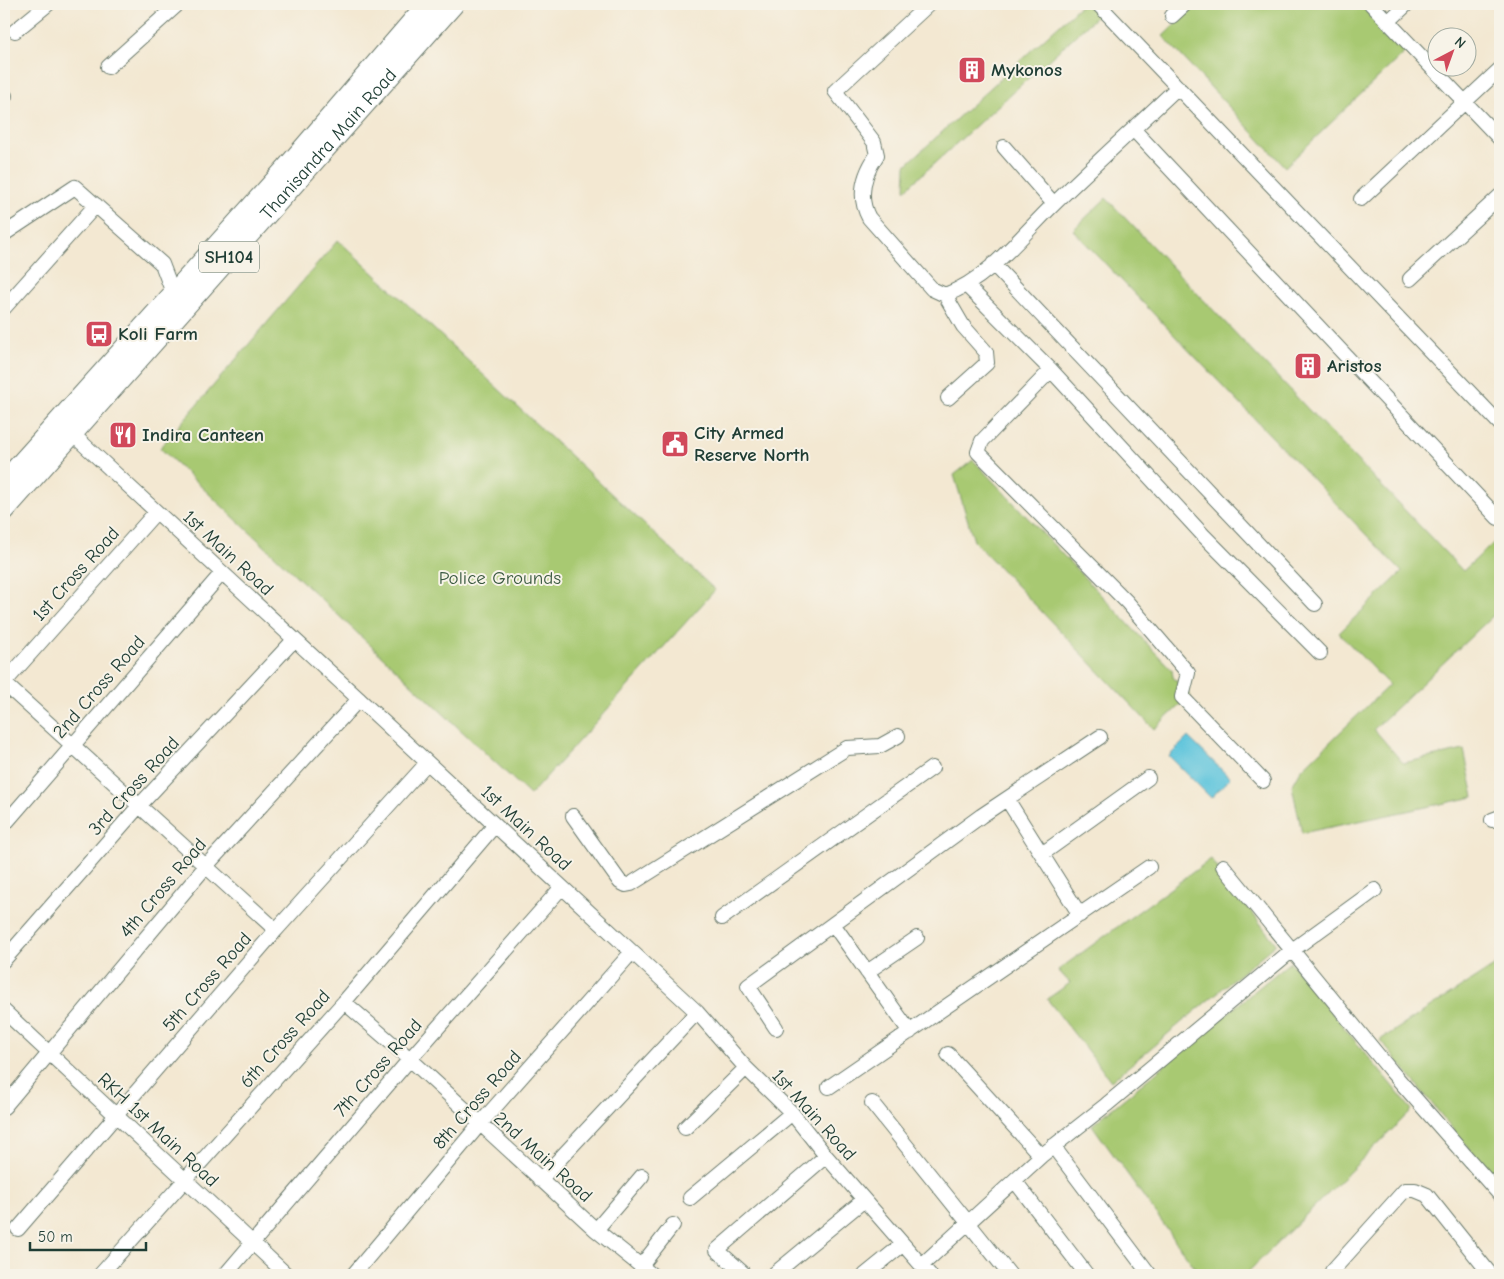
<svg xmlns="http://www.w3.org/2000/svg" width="1504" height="1279" viewBox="0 0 1504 1279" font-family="'Comic Neue',sans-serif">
  <rect width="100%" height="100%" fill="#f7f3e8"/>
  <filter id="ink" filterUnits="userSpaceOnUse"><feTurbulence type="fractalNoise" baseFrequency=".02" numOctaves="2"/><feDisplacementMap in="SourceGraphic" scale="10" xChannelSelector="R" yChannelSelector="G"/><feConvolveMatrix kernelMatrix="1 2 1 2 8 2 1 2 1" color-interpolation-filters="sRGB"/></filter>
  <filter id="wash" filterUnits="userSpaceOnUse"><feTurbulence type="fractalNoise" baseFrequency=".0096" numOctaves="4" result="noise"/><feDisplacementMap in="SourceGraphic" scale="20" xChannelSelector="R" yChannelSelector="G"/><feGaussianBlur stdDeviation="1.12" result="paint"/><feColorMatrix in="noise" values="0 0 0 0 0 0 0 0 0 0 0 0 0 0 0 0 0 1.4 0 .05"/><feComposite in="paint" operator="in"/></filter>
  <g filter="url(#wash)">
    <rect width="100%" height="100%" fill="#f3e8d2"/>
    <path fill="#a8c972" stroke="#648353" d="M1082,4H1089L1098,15L905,190L906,165Z
      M1197,4H1360L1406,51L1285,167L1163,36Z
      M1106,198L1463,571L1498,539L1500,541V609L1374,729L1403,763L1464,750L1474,797L1302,833L1292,786L1301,770L1389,685L1339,633L1402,572L1073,230Z
      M338,240L715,590L530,795L160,448Z
      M973,460L1172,670L1173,677L1190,696L1154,729L974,541L954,475Z
      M1211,859L1276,944L1111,1081L1047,999L1070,983L1058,970Z
      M1290,962L1412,1110L1245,1275H1200L1092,1125Z
      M1500,962V1187L1380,1040Z"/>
    <path fill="#5fc5dc" stroke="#3f8188" d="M1188,737L1230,778L1211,798L1169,756Z"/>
  </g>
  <g filter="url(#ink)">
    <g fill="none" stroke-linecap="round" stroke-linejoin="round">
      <defs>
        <path id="street" d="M929,4L835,91L874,142L877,155C864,174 857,196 869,218L932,289L945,295C989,279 1020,237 1053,205C1094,165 1136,127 1178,87
          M1098,4L1500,424
          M1371,4L1500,139
          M1172,16L1185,4
          M1388,22L1407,4
          M15,31L48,4
          M108,67L178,4
          M4,97L5,96
          M1133,129L1498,518
          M1004,147L1054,204
          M1361,199L1500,69
          M4,234L75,187L162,264L173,293
          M993,264L1315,604
          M1410,279L1500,196
          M967,286L1051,370L982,441L978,452L1127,602L1188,673L1182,697L1263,781
          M945,295L963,326L986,352L987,363L948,398
          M4,308L96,205
          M1051,370L1204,536L1320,653
          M66,428L697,1012L746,1068L792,1113L826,1156L930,1275
          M156,512L4,683L276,930
          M1007,799L1080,915
          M573,816L620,882L626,885L631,884L847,748L880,746L898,736
          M1492,820L1500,817
          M4,825L222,573
          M1042,854L1148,778
          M1223,866L1391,1071L1500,1195
          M722,918L932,768
          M833,924L910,1032
          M4,960L139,806L294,640
          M867,972L917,938
          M344,1002L410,1059L596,1230L652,1275
          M4,1011L287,1275
          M776,1028L748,986L981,816L1100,737
          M948,1054L1041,1156
          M829,1087L1149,867
          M872,1103L1010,1275
          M4,1107L206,866L359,699
          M685,1128L746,1068
          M1053,1146L1150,1275
          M540,1180L697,1012
          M1015,1181L1087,1275
          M690,1198L792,1113
          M18,1229L276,930L427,763
          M596,1230L642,1176
          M922,1265L1041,1156L1106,1105L1291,951L1375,890
          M641,1266L673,1225
          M1332,1271L1405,1190H1415L1427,1195L1491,1275
          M100,1275L344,1002L495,825
          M225,1275L410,1059L562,887
          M353,1275L479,1125L632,952
          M741,1275L743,1273L717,1250L826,1156
          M773,1275L864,1200
          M865,1275L902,1245"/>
        <g id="primary">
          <path d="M4,483L287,168L428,4"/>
          <path id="s1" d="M4,510L453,4"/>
        </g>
      </defs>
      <use href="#street" stroke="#69796b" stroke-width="16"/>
      <use href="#primary" stroke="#69796b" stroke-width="23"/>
      <use href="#street" stroke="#fff" stroke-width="14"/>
      <use href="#primary" stroke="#fff" stroke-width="21"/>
    </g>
  </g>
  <defs>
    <symbol id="building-square" viewBox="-11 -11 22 22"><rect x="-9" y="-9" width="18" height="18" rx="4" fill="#d1495b" stroke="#f7f3e8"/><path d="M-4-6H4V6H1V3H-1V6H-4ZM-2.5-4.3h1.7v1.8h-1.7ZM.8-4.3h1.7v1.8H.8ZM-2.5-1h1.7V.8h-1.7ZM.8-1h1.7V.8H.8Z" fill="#fff"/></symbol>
    <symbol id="bus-square" viewBox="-11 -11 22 22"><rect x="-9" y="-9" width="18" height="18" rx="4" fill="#d1495b" stroke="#f7f3e8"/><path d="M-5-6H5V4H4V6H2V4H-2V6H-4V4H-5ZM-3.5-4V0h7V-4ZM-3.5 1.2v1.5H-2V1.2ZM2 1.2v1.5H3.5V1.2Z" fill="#fff"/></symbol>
    <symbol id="restaurant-square" viewBox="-11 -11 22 22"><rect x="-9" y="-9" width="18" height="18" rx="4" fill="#d1495b" stroke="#f7f3e8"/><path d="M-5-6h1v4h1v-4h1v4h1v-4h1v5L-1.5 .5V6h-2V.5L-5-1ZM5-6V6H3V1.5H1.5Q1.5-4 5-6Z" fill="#fff"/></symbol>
    <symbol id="civic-square" viewBox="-11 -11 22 22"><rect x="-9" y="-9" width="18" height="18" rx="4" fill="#d1495b" stroke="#f7f3e8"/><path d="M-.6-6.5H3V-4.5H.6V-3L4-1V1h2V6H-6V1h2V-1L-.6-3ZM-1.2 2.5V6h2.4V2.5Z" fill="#fff"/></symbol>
  </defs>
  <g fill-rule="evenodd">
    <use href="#building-square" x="956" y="54" width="32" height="32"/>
    <use href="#bus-square" x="83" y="318" width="32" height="32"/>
    <use href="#building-square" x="1292" y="350" width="32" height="32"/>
    <use href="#restaurant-square" x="107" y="419" width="32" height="32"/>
    <use href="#civic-square" x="659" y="428" width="32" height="32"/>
  </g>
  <g text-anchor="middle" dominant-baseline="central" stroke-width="4" stroke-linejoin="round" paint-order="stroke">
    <rect fill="#f7f3e8" stroke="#60746a" stroke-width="1" x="199" y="241.5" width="60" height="31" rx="4"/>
    <g font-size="18" font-weight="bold" fill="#1f3d34">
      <text x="229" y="257">SH104</text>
    </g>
    <g font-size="19" font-weight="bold" fill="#1f3d34" stroke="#f7f3e8" text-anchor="start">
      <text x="991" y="70">Mykonos</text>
      <text x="118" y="334">Koli Farm</text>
      <text x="1327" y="366">Aristos</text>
      <text x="694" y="433">City Armed<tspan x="694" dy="22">Reserve North</tspan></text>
      <text x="142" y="435">Indira Canteen</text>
    </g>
    <g font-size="19" fill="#1f3d34" stroke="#f7f3e8">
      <text stroke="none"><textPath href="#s1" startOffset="489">Thanisandra Main Road</textPath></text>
      <text transform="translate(228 553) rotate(43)">1st Main Road</text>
      <text transform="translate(76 574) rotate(-48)">1st Cross Road</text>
      <text transform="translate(99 687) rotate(-49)">2nd Cross Road</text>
      <text transform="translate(134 786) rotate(-48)">3rd Cross Road</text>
      <text transform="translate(526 828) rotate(43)">1st Main Road</text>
      <text transform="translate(163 888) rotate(-50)">4th Cross Road</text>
      <text transform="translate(207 982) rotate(-49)">5th Cross Road</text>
      <text transform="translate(285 1039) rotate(-48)">6th Cross Road</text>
      <text transform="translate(378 1068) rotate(-49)">7th Cross Road</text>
      <text transform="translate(477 1100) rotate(-49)">8th Cross Road</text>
      <text transform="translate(814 1115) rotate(48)">1st Main Road</text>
      <text transform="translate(158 1130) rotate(43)">RKH 1st Main Road</text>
      <text transform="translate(543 1157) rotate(42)">2nd Main Road</text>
    </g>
    <g font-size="19" fill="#3a5940" stroke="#f7f3e8">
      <text x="500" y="578">Police Grounds</text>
    </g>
  </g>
  <rect width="1504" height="1279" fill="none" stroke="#f7f3e8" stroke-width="20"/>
  <g transform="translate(1452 52) rotate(41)"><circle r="24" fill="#f7f3e8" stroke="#a1aaa0"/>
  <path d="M0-4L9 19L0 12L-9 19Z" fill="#d1495b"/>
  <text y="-8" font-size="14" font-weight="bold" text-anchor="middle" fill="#1f3d34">N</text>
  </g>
  <path d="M30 1242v8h116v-8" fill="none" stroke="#1f3d34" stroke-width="2.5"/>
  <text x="38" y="1242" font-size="15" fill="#1f3d34" stroke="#f7f3e8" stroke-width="4" paint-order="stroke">50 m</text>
</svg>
